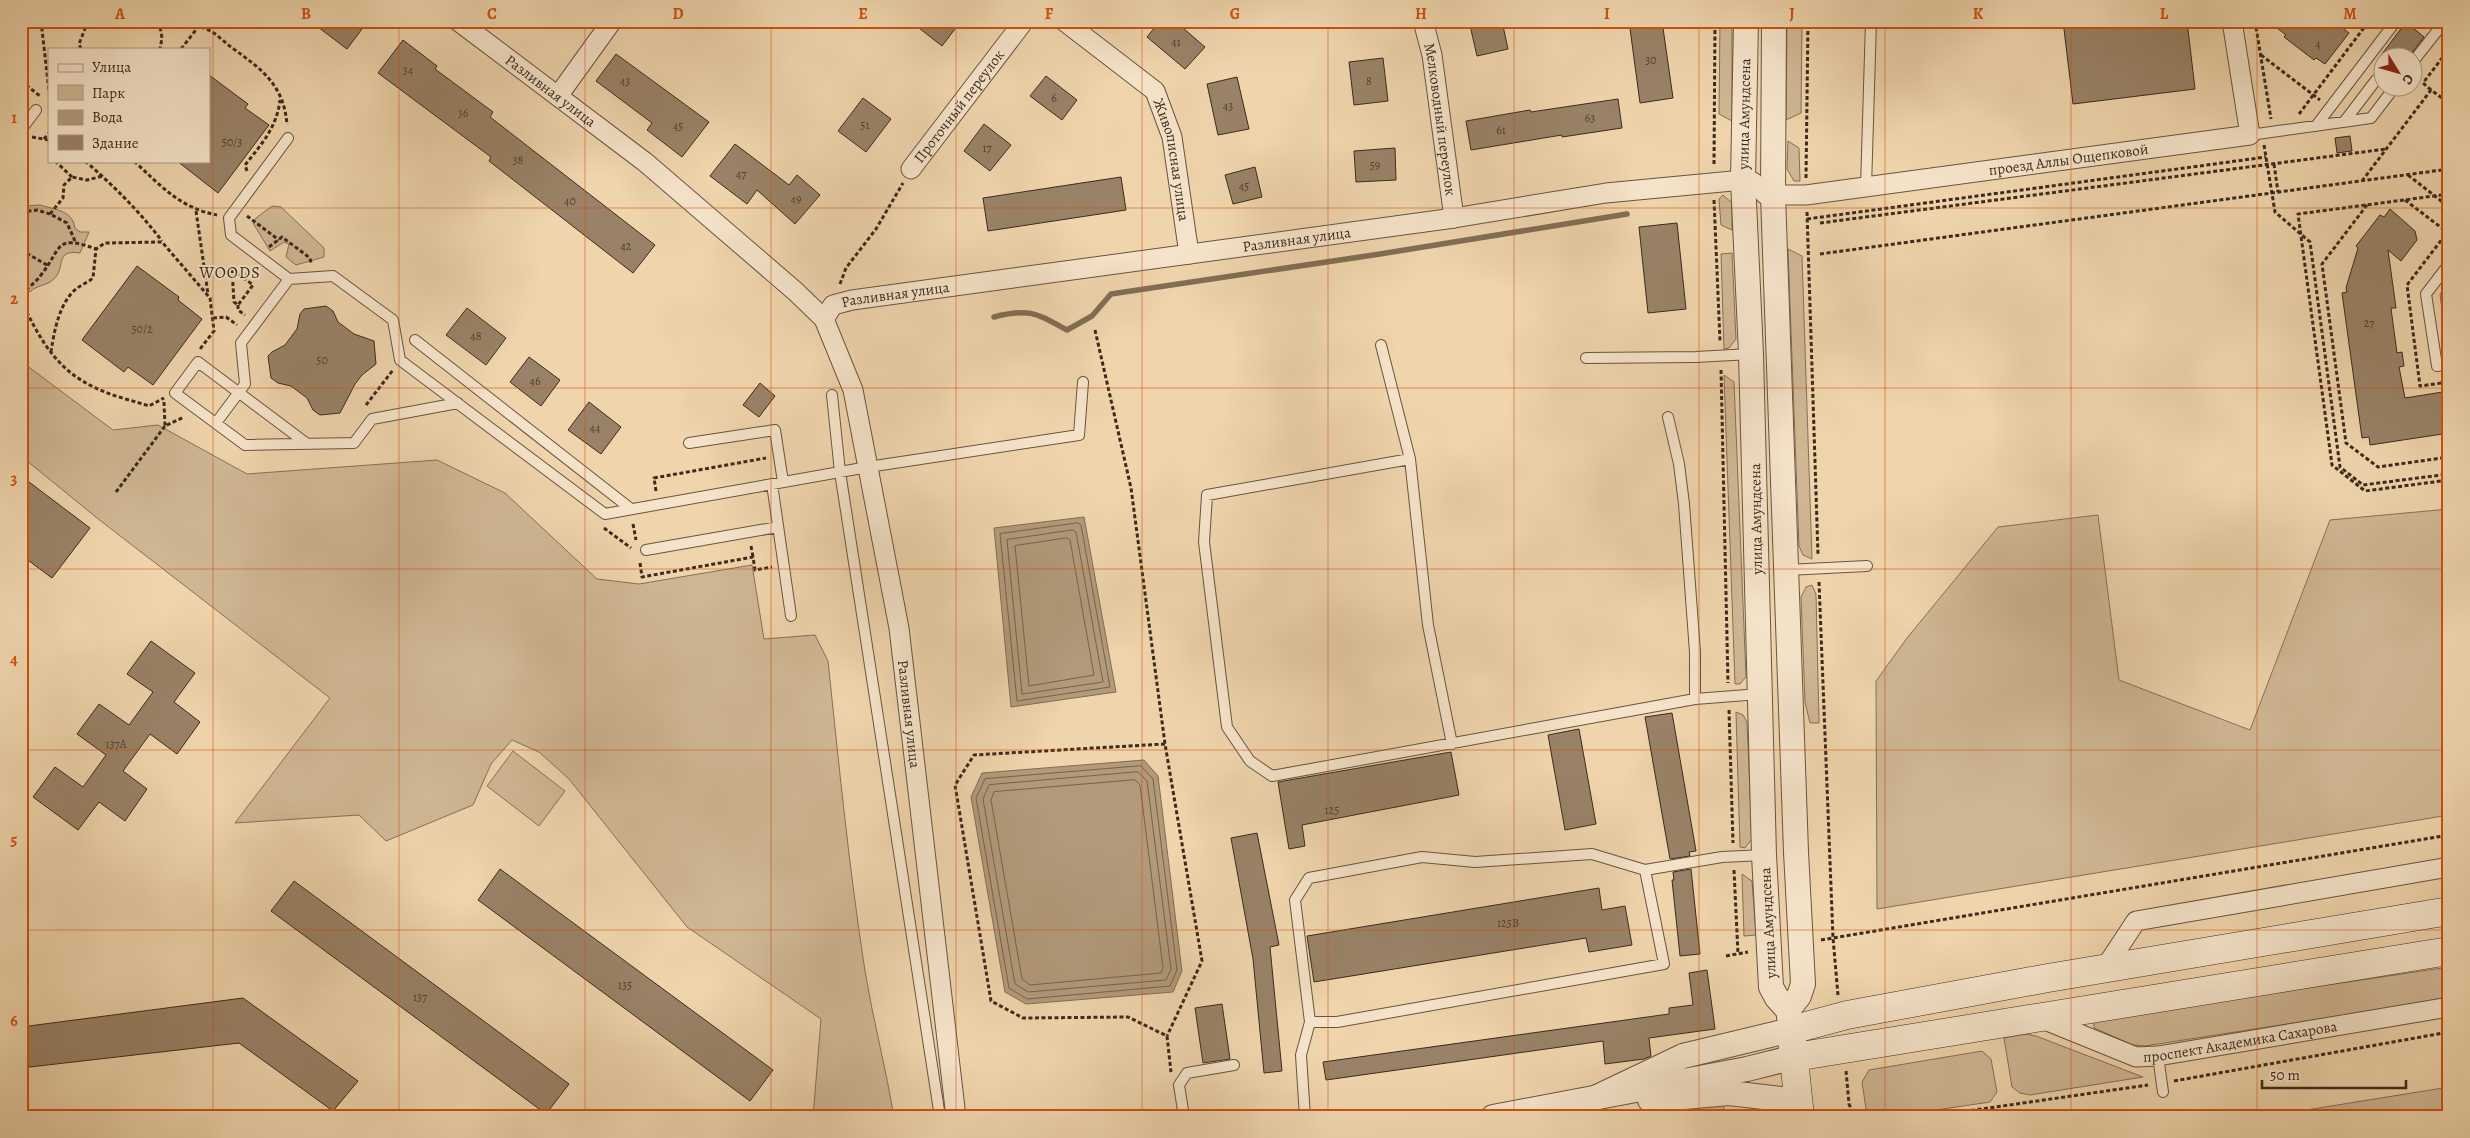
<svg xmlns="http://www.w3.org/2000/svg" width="2470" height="1138" viewBox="0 0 2470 1138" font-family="Alegreya,serif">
  <rect width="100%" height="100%" fill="#efd4ac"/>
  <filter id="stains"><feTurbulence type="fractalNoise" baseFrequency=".004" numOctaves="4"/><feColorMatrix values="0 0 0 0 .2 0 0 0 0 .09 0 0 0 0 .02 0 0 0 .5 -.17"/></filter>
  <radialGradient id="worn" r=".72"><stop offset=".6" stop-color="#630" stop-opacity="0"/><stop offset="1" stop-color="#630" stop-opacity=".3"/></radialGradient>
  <path fill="#d0b794" stroke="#867058" d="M1720,21H1732V121L1719,114Z
    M1787,21H1802L1801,113L1786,120Z
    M1788,141L1799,148L1800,181H1794L1787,169Z
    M1723,195L1732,203V230L1721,225L1719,199Z
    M40,205C56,210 72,210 75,228L80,232H89L80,253C54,249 66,268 54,279C47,286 36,285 30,292L21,281V209L25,206Z
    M272,206L281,207L324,248V257L296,265L286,257L289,244L284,242L270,251L253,223L256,218Z
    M1788,249L1802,256L1812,559L1803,555L1799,546Z
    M1732,253L1736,339L1729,348L1724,349L1721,254Z
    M2449,283V350H2447L2440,294Z
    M21,334L27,344L26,365L113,430L158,425L247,474L437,460L505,493L597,579L639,584L752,565L764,639L815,635L828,661C839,765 849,868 865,971C873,1020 886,1068 894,1117H813L821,1019L687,927L569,779L539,752L512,740L491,764L473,805L386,841L359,815L235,823L330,698L97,518L21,456Z
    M1724,375L1734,382L1746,677L1740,684H1735Z
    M2449,509V815L1877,909L1876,681L1907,638L1998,527L2098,515L2119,680L2250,730L2330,520Z
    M1812,585L1816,594L1819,723H1810L1805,702L1801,597L1806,587Z
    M1736,712L1743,715L1747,722L1752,839L1745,848L1740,847Z
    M513,751L565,791L539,826L487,786Z
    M1742,874L1752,881L1756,935L1744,936Z
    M2449,967V999L2145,1046L2133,1045L2094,1028V1022L2098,1019Z
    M2026,1034L2036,1036L2143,1077L2030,1095L2020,1093L2012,1087L2004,1038Z
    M1982,1051L1991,1059L1997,1092L1990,1102L1889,1117H1874L1866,1109L1862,1082L1869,1070Z
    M2449,1087V1117H2263Z
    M1723,1103L1725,1115L1712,1117H1611Z"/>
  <path fill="#b29a7b" stroke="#826d55" d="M1084,517L1116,692L1011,707L994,528Z
    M1144,760L1158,776L1182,971L1173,992L1026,1004L1005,992L971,797L982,773Z"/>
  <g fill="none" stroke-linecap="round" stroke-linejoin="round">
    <path stroke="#76624c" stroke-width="1" d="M1078,523L1081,525L1110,687L1017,701L1000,534Z
      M1073,530L1076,532L1103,682L1022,694L1007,540Z
      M1067,538L1070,540L1094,675L1029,686L1015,546Z
      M1141,766L1153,779L1177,970L1170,986L1027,999L1009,988L976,798L985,779Z
      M1138,772L1147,781L1171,969L1166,980L1028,992L1015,984L983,799L989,785Z
      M1135,780L1140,785L1163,968L1161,973L1030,985L1022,979L991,800L994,792Z"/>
    <path stroke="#826d55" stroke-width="5.5" d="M994,317C1030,308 1036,313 1067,330L1092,316L1111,294L1380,254L1627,214"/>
  </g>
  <path fill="#998267" stroke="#3b2a1d" d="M310,21H368L347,49Z
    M910,21H961L942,46Z
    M1160,21H1175L1205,47L1185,69L1147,37Z
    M1469,21H1502L1508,49L1477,56Z
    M1629,21H1662L1673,98L1640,103Z
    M2063,21H2187L2195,89L2073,104Z
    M2268,21H2334L2349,33L2325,64L2316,58L2314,60L2284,37L2286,35Z
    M2406,22L2424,37L2408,58H2379Z
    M403,40L437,66L435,69L493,112L490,117L655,245L633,273L489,161L491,157L378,73Z
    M616,54L709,122L682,157L647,130L652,123L596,81Z
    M1383,58L1388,101L1354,105L1349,62Z
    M209,75L248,104L245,108L269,125L218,193L177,161H209Z
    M1046,76L1077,100L1062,120L1030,96Z
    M1237,77L1249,129L1218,135L1207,84Z
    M863,98L891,119L866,152L838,131Z
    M1618,99L1622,128L1562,137V135L1471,150L1466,121L1530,110L1531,112Z
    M984,124L1011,145L990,171L964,151Z
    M2350,136L2352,151L2337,153L2335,138Z
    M735,144L789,185L797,175L820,195L795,224L757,190L747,204L710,176Z
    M1395,148L1396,180L1356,182L1354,151Z
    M1255,167L1262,197L1233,204L1225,175Z
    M1121,177L1126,210L988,231L983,198Z
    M2390,209L2415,231L2417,240L2401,261L2388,250L2396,308H2391L2392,316L2397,353L2402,352L2404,366L2399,367L2405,398L2449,391V433L2370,445L2369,437L2362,438L2342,293L2347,292L2346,288L2358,248L2356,246L2380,215L2384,217Z
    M1677,223L1686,309L1648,313L1639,227Z
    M137,266L179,297L178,300L202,319L153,385L128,367L124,372L82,340Z
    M326,306L333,311L338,322L354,334L374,341L376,364L362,375L355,384L340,413L320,415L313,410L307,398L291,386L278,383L271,378L268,356L272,352L285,345L297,329L300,314L304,309Z
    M467,308L506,338L486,365L446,335Z
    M529,357L560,380L541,406L510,382Z
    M760,383L775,396L759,417L743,405Z
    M589,402L621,427L601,454L568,430Z
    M21,476L90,528L52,578L21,555V537L29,527L21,521Z
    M151,641L195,673L174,702L200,722L177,754L150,734L123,771L147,789L125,821L99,802L78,830L33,797L55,767L83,787L106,755L77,734L99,704L129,725L153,692L127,674Z
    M1672,713L1696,851L1689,852L1690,856L1670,859L1645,717Z
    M1579,729L1596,824L1565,830L1548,735Z
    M1451,752L1459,795L1302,825L1305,846L1289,849L1278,782Z
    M1257,833L1279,945L1270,947L1282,1071L1264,1073L1253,959L1231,838Z
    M500,869L773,1070L750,1101L478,900Z
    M1691,869L1700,954L1680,956L1672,880H1674L1673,872Z
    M294,881L569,1084L546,1114L271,911Z
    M1599,888L1602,910L1625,906L1632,945L1589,952L1586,938L1314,982L1307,936Z
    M1707,970L1715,1029L1649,1038L1651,1056L1644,1059L1605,1064L1603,1041L1326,1080L1323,1062L1669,1014V1008L1693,1005L1689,973Z
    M243,998L358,1081L333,1111L239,1043L21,1068V1027Z
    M1222,1004L1230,1059L1203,1063L1195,1008Z"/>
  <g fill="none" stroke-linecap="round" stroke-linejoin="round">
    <defs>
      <path id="service" d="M2412,63L2445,21
        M2344,122L2376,80
        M2316,126L2396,21
        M21,130L36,110
        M2250,135L2371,118L2394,88
        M288,138L229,218L231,235L289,279L333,276L393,320L400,360L605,514L868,467L1079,435L1083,382
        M1866,187L1871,21
        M2449,264L2426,294L2437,366L2449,365
        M415,340L631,509
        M1381,345L1410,459L1428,625L1452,744
        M1586,358L1696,357L1751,354
        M832,395L840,472L940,1117
        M1668,417L1679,464L1684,504L1695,652V699
        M216,423L245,384L241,343L289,279
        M306,443L198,362L175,393L245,445L354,443L372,419L458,403
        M689,443L775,430L783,482
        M1410,459L1207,495L1204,542L1227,727L1250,761L1272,776L1695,699L1760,694
        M772,484L791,616
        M646,550L778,527
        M1787,570L1867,566
        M1310,1022H1337L1664,964L1645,870
        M2158,1056L2163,1092
        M1184,1117L1179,1085L1187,1073L1234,1065
        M1305,1117L1301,1055L1310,1022L1295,900L1309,878L1422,857L1475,862L1592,854L1645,870L1722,857L1764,855"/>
      <g id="minor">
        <path id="s1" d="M458,21L645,162L795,291L824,319L853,390L899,628L956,1117"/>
        <path id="s2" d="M1064,21L1155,91L1172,137L1189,254"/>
        <path id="s3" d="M1423,21L1432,55L1454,218"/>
        <path d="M558,96L612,21"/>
        <path id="s4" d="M911,169L1024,21"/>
        <path id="s5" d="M824,319L833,305L852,300L1454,218L1606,193L1743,180L1753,182L1766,195H1806L2250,135L2232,21"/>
        <path d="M2105,968L2136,921L2449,867"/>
        <path id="s6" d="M2040,1018L2136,1057L2158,1056L2449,1007"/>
      </g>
      <g id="tertiary">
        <path d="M1774,21L1773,195L1796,852L1803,984L1799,996L1788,1010"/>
        <path id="s7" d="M1597,1097L1683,1056L1791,1030L1788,1010L1777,998L1771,987L1764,855L1751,354L1743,180L1746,21"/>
        <path d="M1650,1100L1729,1093L1798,1101"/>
        <path d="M1493,1117L1747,1069L1795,1057"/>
      </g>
      <path id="secondary" d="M1795,1057L2449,951
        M1800,1117L1791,1030L1847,1015L2048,978L2449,911"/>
    </defs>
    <use href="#service" stroke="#685441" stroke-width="12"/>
    <use href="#minor" stroke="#685441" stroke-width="21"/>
    <use href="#tertiary" stroke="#685441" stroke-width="26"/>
    <use href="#secondary" stroke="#3b2a1d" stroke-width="29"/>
    <path stroke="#3b2a1d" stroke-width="3" stroke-dasharray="4 2.5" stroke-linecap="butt" d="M41,21L49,91
      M159,21L162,38L160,49
      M169,21C180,27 194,23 206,29C215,32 223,41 231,47C261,69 284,84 287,125
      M2255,21L2271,119
      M81,49L79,44L88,21
      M181,49L199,26
      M2261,55L2320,100
      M21,81L40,96
      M2431,90L2423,83L2449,49
      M2299,114L2369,21
      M32,137L49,140
      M44,139L49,133
      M2264,145L2275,212L2310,242L2340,467L2363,485L2449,474
      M55,161L72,177
      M85,161C114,186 139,211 162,241
      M134,161C161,186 180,208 217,215
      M1714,164L1715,21
      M2274,164L2278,192
      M247,171L245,165C261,145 277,127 280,100
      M2408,175L2449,207
      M1806,178L1808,21
      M2362,181L2431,90L2449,103
      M2449,194L2298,214L2332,465L2365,491L2449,480
      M1714,200L1720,341
      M2405,200L2447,232
      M2367,205L2322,264L2346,443L2378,467L2449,457
      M196,211L208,294
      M21,212L37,210L50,214
      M1807,212L1818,555
      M247,216L279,240
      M1807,219L2266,157
      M1820,223L2386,149
      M2449,230L2407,285L2420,386L2449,382
      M75,241L67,223L50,214L63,198L64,185L72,177L87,180L103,176
      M269,247L282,237L310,258L311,263
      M21,250L47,265
      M1820,254L2449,169
      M232,269L234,302L238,305L253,285L244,278L251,269
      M233,270L244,278
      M840,284L846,268L876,229L903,183
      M21,294C28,288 36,282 41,275C63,247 54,234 96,249
      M21,300C38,336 56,370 94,387C111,396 131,400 149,406L164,398
      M238,305V310L245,315
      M213,318L226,317L237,325
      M1095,330L1131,488L1165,744L1202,961L1167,1036
      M51,352C54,332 59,303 76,289C81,285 87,283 93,278L96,249L105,243L162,242L210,298L214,331L200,349
      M1721,370L1728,683
      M164,402L165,426L184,417
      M366,405L393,370
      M656,491L654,478L766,458
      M116,492L165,426
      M633,524L636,540
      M604,528L631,548
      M751,546L753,557
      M640,563L642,577L753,557L755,570L772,567
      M1819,582L1833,938L1838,995
      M1729,710L1733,843
      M1165,744L974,755L955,785L991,1001L1023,1018L1128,1017L1167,1036L1171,1072
      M1734,870L1738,954
      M1821,940L2449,835
      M1726,956L1748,952
      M1846,1071L1849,1104L1855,1117
      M2174,1081L2449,1032
      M1926,1117L2148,1085"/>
    <use href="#service" stroke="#f5e3c9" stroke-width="10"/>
    <use href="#minor" stroke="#f5e3c9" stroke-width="19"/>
    <use href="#tertiary" stroke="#f5e3c9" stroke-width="24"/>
    <use href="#secondary" stroke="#f5e3c9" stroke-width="28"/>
  </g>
  <path fill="none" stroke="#ce520f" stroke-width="1" stroke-opacity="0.55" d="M213,21V1117M399,21V1117M585,21V1117M771,21V1117M956,21V1117M1142,21V1117M1328,21V1117M1514,21V1117M1699,21V1117M1885,21V1117M2071,21V1117M2257,21V1117M21,208H2449M21,388H2449M21,569H2449M21,750H2449M21,930H2449"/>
  <g text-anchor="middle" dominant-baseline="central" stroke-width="4" stroke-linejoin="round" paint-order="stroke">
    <g font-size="12" fill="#524030">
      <text x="1176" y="42">41</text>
      <text x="2318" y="44">4</text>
      <text x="1651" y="60">30</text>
      <text x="408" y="70">34</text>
      <text x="625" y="81">43</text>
      <text x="1369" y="81">8</text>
      <text x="1054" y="98">6</text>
      <text x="1228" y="106">43</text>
      <text x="463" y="113">36</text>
      <text x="1590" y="118">63</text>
      <text x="865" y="125">51</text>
      <text x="678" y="126">45</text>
      <text x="1501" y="130">61</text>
      <text x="232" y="142">50/3</text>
      <text x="987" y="148">17</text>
      <text x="518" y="160">38</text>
      <text x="1375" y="165">59</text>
      <text x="741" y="174">47</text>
      <text x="1244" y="186">45</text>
      <text x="796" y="199">49</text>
      <text x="570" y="201">40</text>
      <text x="626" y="246">42</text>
      <text x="2369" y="323">27</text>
      <text x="142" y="329">50/2</text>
      <text x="476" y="336">48</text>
      <text x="322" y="360">50</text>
      <text x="535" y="381">46</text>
      <text x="595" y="428">44</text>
      <text x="116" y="744">137А</text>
      <text x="1332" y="810">125</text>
      <text x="1508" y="923">125В</text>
      <text x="625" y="985">135</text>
      <text x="420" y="997">137</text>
    </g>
    <g font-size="15" fill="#3b2a1d" stroke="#f5e3c9">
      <text stroke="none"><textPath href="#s1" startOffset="116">Разливная улица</textPath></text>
      <text stroke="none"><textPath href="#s4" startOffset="79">Проточный переулок</textPath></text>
      <text stroke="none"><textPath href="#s7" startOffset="1129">улица Амундсена</textPath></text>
      <text stroke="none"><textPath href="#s3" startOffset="100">Мелководный переулок</textPath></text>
      <text stroke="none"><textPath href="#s2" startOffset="186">Живописная улица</textPath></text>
      <text stroke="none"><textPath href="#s5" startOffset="1269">проезд Аллы Ощепковой</textPath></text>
      <text stroke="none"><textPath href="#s5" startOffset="485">Разливная улица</textPath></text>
      <text stroke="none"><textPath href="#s5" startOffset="80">Разливная улица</textPath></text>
      <text transform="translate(1756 519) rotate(-91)">улица Амундсена</text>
      <text stroke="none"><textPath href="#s1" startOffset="878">Разливная улица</textPath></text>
      <text transform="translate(1768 923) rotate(-93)">улица Амундсена</text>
      <text stroke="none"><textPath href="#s6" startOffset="209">проспект Академика Сахарова</textPath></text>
    </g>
    <g font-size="16" letter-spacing="1" fill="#3b2a1d" stroke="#f5e3c9">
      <text x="230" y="273">WOODS</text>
    </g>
  </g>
  <rect width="2470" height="1138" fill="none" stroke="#efd4ac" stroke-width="55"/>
  <rect x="48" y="48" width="162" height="115" fill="#f5e3c9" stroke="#ab9984"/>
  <rect x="58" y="64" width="25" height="8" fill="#f5e3c9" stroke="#ab9984"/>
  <text x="92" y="72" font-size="15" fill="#3b2a1d">Улица</text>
  <rect x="58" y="85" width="25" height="15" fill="#d0b794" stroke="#ab9984"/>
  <text x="92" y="98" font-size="15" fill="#3b2a1d">Парк</text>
  <rect x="58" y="110" width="25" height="15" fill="#b29a7b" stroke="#ab9984"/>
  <text x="92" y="122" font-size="15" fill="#3b2a1d">Вода</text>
  <rect x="58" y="135" width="25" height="15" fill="#998267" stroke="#ab9984"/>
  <text x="92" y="148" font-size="15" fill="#3b2a1d">Здание</text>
  <g transform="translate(2398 72) rotate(127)"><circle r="24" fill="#f5e3c9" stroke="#ab9984"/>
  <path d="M0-4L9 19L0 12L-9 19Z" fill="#8f2418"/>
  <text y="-8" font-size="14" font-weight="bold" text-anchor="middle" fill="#3b2a1d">С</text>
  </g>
  <path d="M2262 1080v8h144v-8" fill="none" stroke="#3b2a1d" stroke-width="2.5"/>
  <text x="2270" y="1080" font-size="15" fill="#3b2a1d" stroke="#f5e3c9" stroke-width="4" paint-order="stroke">50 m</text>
  <rect x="28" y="28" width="2414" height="1082" fill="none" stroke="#ce520f" stroke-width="2"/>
  <g font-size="16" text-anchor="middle" font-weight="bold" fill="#ce520f">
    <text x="120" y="19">A</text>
    <text x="306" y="19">B</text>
    <text x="492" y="19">C</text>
    <text x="678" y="19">D</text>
    <text x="863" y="19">E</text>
    <text x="1049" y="19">F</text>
    <text x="1235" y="19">G</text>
    <text x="1421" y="19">H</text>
    <text x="1607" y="19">I</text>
    <text x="1792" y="19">J</text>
    <text x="1978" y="19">K</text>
    <text x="2164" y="19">L</text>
    <text x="2350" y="19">M</text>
    <text x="14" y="123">1</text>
    <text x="14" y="304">2</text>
    <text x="14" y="484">3</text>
    <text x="14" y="665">4</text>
    <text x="14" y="845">5</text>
    <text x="14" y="1026">6</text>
  </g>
  <rect width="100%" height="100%" filter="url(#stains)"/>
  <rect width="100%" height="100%" fill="url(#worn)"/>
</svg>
